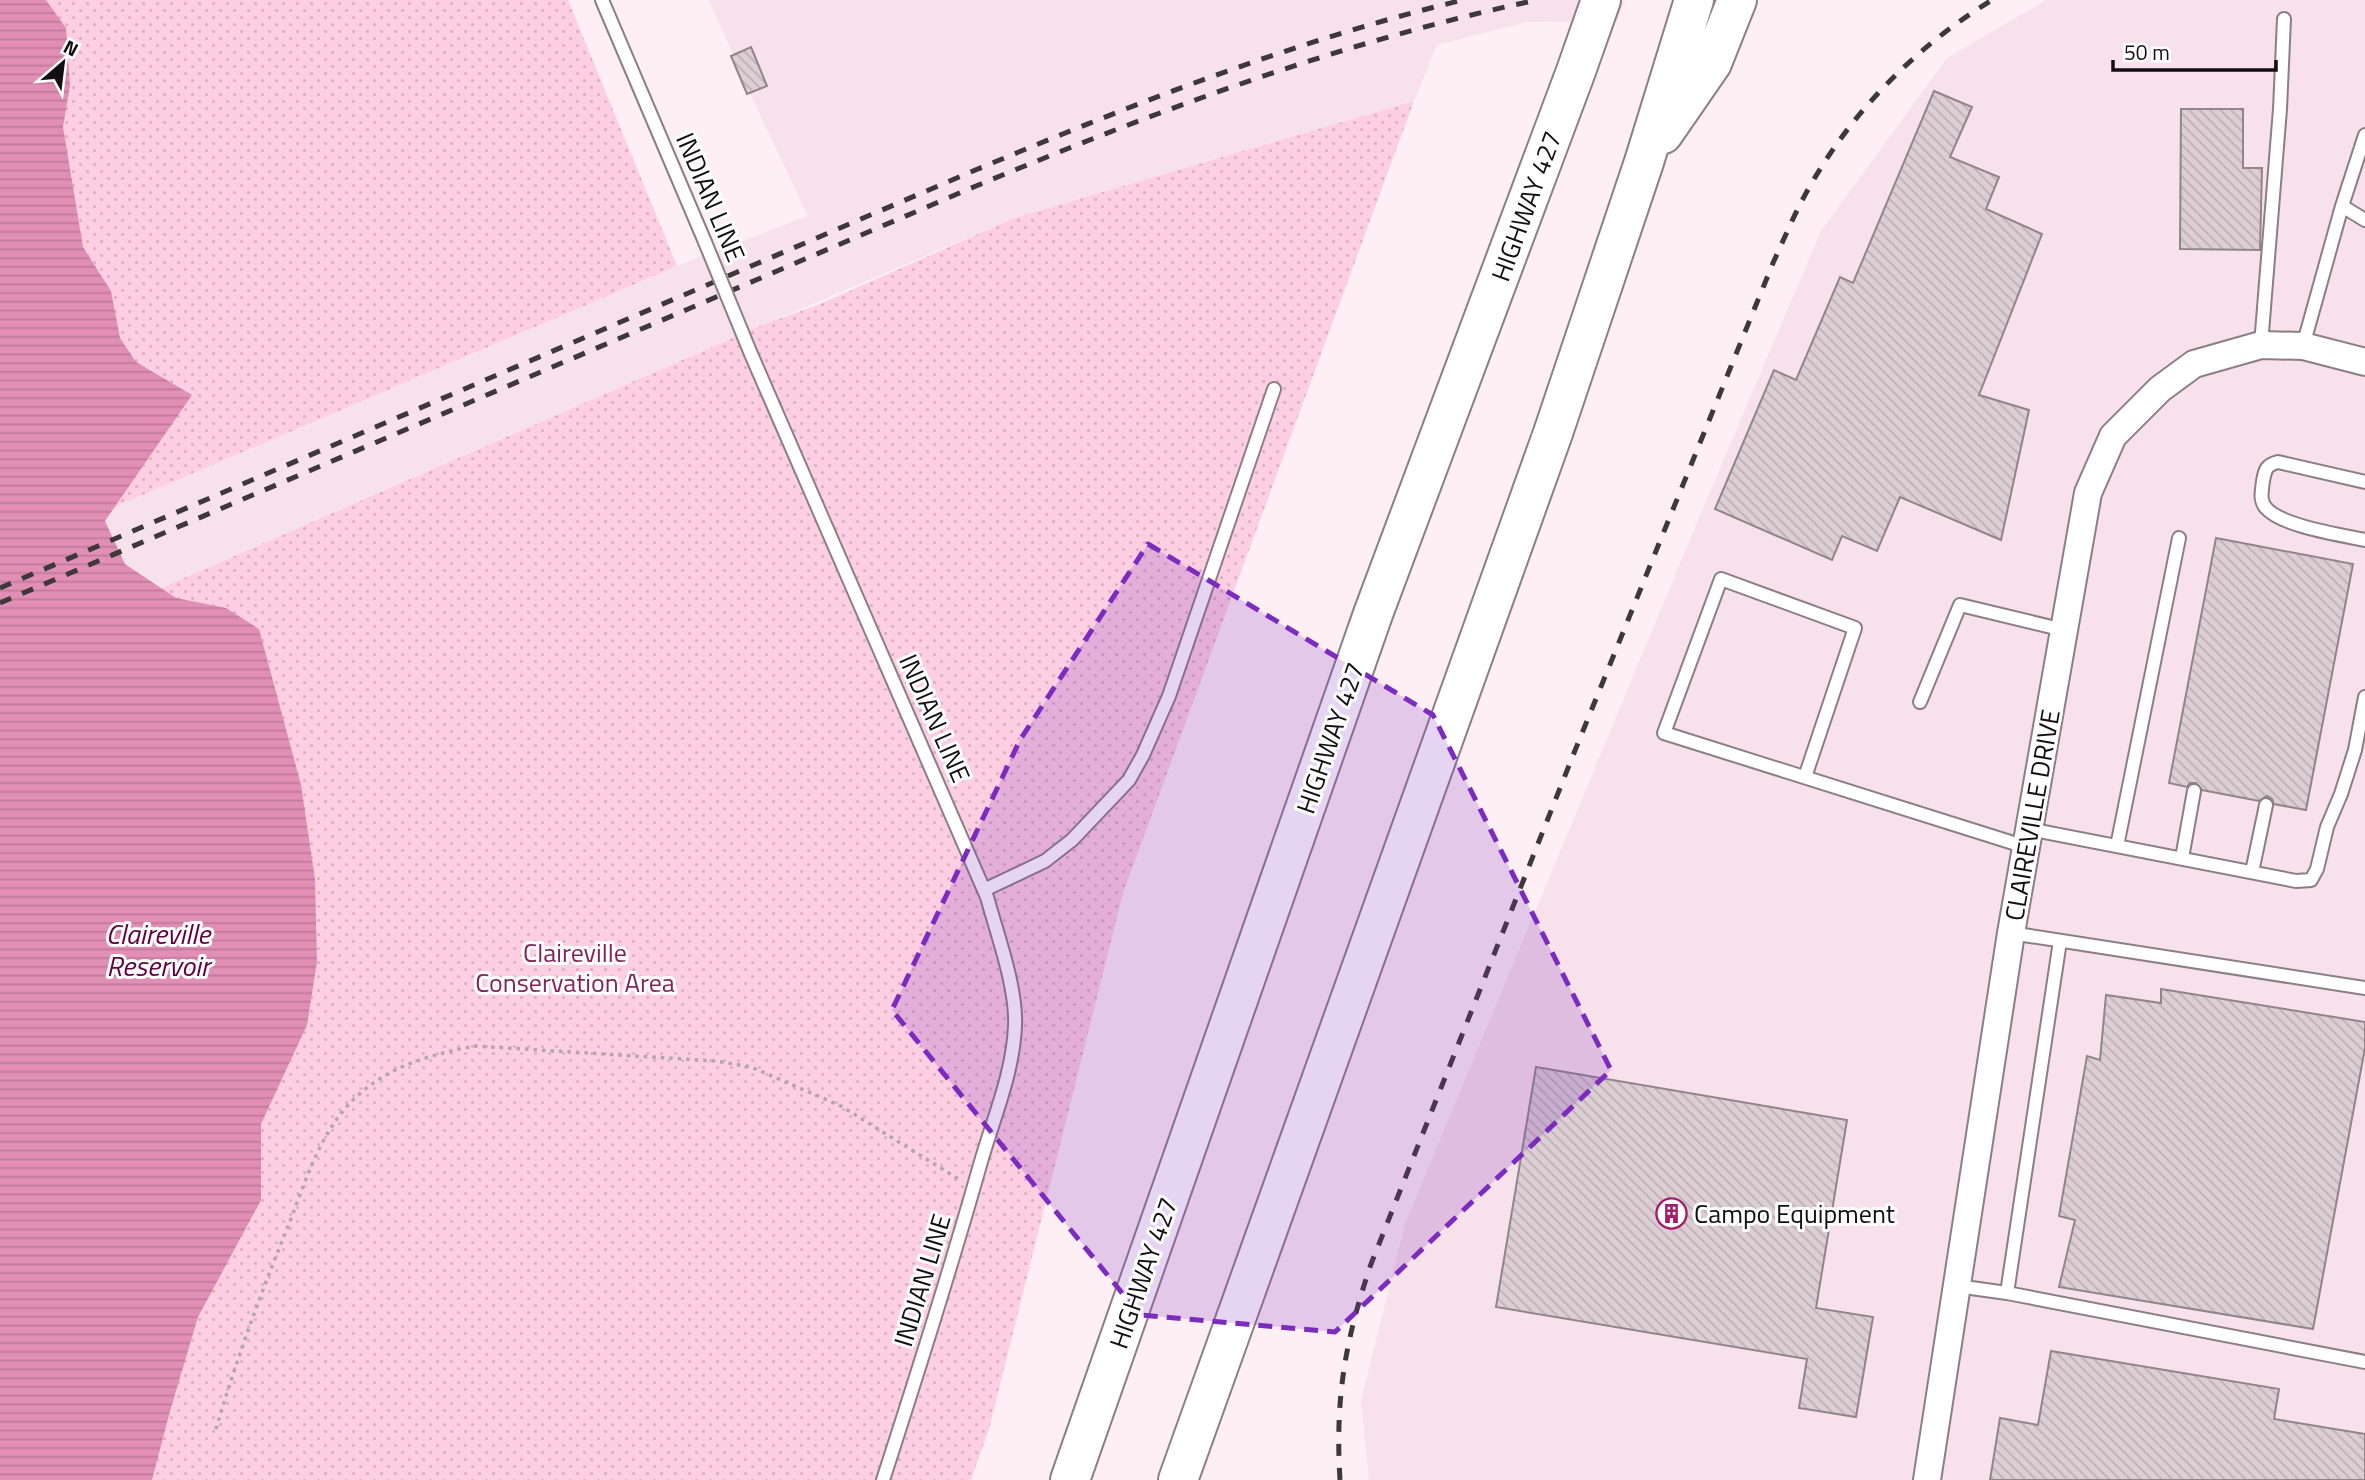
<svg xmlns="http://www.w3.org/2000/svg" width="2365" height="1480" viewBox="0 0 2365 1480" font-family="'Titillium Web',sans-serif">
  <defs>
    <pattern id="green-dots" width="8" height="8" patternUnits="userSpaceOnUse" patternTransform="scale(1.75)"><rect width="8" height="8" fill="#fecfe2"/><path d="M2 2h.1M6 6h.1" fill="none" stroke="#d9b1c1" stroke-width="1.8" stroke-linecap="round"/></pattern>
    <pattern id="water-rules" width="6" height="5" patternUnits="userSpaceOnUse" patternTransform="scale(1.75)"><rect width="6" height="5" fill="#e18fb4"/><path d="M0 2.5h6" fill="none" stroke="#c07a9a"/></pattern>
    <pattern id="building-back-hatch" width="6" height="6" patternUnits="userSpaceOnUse" patternTransform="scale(1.75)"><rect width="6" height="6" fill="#dcced3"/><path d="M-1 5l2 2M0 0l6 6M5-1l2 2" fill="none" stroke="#bcb0b4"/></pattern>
  </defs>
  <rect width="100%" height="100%" fill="#fdeff4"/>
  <path fill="#f7e1ea" d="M709,0H1625L1617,21L1528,22L1437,45L1414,101L1014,218L695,354L161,588L125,564L105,521L114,507L677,266L808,216L754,102Z
    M2046,0H2365V1480H1369L1361,1401L1405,1224L1704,506L1821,231L1947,58Z"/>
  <path fill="url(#green-dots)" d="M0,0H568L677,266L0,556Z
    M1414,101L1123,893L989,1429L971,1480H0V638L161,588L762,325L820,304L1014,218Z"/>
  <path fill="url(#water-rules)" d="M0,0H46L66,28L70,86L63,127L83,247L111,291L120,338L136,362L192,395L105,521L125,564L176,598L226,608L259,629L301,785L315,879L317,962L307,1025L261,1124V1200L198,1317L170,1411L152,1480H0Z"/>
  <path fill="url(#building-back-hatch)" stroke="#92858a" stroke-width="2" d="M751,47L767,86L747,94L731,56Z
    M1934,91L1972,107L1950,157L1999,177L1986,209L2042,234L1979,395L2029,410L2001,540L1900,497L1877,551L1842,536L1832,560L1715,509L1774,370L1796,380L1840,277L1853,283Z
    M2181,109H2243V168H2262L2260,250L2180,249Z
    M2216,538L2353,564L2306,810L2274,804L2272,799L2267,796L2259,801L2202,790L2196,783H2190L2187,787L2169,783Z
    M2161,989L2365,1022V1048L2313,1329L2059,1287L2075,1220L2059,1216L2087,1056L2100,1060L2106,995L2161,1003Z
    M1536,1067L1847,1120L1816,1308L1873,1317L1856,1417L1799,1408L1807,1359L1496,1307Z
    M2051,1351L2279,1389L2274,1419L2365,1434V1480H1990L2000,1418L2038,1425Z"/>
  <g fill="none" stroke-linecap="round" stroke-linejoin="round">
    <defs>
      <path id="lane" d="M602,0L705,242
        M2342,206L2365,220
        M2261,345L2280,109L2284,19
        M2303,346L2342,206L2365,135
        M751,354L987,897C997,934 1017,988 1015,1026C1013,1074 993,1119 980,1165C950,1271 917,1375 883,1480
        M2365,482L2278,462C2266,465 2265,470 2263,481C2262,491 2259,500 2266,508C2281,526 2341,535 2365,540
        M1920,702L1960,605L2064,630
        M1805,777L1855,628L1721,579L1664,733L2026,847
        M2029,829L2296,881L2311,880L2317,869L2327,827L2341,794L2355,750L2365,697
        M2117,846L2179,538
        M2182,858L2194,791
        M2252,872L2266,805
        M984,890L1045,861L1072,840L1129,780L1143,755L1169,696L1274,389
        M2011,933L2365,988
        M1957,1286L2007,1293L2060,941
        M2007,1293L2365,1362"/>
      <path id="street" d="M1927,1480L2011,933L2088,493L2113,436L2160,389L2194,364L2261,345L2303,346L2365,362"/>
      <path id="highway" d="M1663,134L1712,63L1737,0
        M1070,1480L1373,614L1576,71L1601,0
        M1178,1480L1553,433L1644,162L1694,0"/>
    </defs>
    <use href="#lane" stroke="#8b7f84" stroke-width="16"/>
    <use href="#street" stroke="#8b7f84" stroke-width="30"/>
    <use href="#highway" stroke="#8b7f84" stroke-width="42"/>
    <path stroke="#b1a6aa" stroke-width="3.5" stroke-dasharray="3.5 5" stroke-linecap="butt" d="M216,1429C236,1361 260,1295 287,1229C306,1181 321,1125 363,1091C395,1064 434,1054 475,1046L716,1061L751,1067L841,1106L960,1180"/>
    <use href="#lane" stroke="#fff" stroke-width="12"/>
    <use href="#street" stroke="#fff" stroke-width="26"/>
    <use href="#highway" stroke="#fff" stroke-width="38"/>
    <path stroke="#3e383a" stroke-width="5" stroke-dasharray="12 12" stroke-linecap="butt" d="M0,588L966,174C1128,106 1292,41 1463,0
      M0,603L976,186C1159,110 1343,41 1537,0
      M1340,1480C1335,1398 1345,1341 1371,1264L1574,753L1773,263C1785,237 1796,210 1810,186C1854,109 1917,46 1992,0"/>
    <defs>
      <path id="lane-bridge" d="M705,242L751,354"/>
    </defs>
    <use href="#lane-bridge" stroke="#8b7f84" stroke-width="16" stroke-linecap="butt"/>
    <use href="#lane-bridge" stroke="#fff" stroke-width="12"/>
  </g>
  <path fill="#7b2cbf" fill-opacity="0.2" stroke="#7b2cbf" stroke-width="5" stroke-dasharray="14 9" stroke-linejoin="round" d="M1148,544L1433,715L1611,1070L1335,1332L1140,1315L892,1010L1020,740Z"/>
  <defs>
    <symbol id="building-ring" viewBox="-11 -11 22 22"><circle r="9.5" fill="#fff" stroke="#a31e6a" stroke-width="1.5"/><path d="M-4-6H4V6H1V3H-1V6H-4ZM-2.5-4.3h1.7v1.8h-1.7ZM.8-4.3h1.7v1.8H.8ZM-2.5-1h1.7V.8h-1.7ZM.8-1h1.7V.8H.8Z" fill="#a31e6a"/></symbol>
  </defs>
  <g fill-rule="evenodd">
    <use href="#building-ring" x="1654" y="1196" width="35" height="35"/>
  </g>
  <g text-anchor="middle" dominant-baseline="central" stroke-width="6" stroke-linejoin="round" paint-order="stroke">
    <g font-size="26" fill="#130e10" stroke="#fff">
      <text transform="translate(711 197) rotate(67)">INDIAN LINE</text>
      <text transform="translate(1526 206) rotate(-70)">HIGHWAY 427</text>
      <text transform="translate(935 718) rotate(66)">INDIAN LINE</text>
      <text transform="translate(1330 738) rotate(-71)">HIGHWAY 427</text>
      <text transform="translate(2032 815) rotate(-80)">CLAIREVILLE DRIVE</text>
      <text transform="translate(1143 1273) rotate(-71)">HIGHWAY 427</text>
      <text transform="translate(922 1280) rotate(-73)">INDIAN LINE</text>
    </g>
    <g font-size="26" fill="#832458" stroke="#fff">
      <text x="575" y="952">Claireville<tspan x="575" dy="30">Conservation Area</tspan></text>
    </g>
    <g font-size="26" fill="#130e10" stroke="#fff" text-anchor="start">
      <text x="1694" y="1213">Campo Equipment</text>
    </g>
    <g font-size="28" font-style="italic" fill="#64003d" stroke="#fff">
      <text x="158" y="933">Claireville<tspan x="158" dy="32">Reservoir</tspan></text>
    </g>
  </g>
  <g transform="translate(63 63) rotate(28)" stroke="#ffffff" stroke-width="5" paint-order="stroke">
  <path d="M0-5L12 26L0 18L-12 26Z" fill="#130e10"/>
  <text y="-10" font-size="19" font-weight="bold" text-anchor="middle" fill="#130e10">N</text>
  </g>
  <path d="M2113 60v10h163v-10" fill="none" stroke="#130e10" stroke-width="3.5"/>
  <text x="2124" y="60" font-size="21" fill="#130e10" stroke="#ffffff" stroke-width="5" paint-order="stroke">50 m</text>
</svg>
